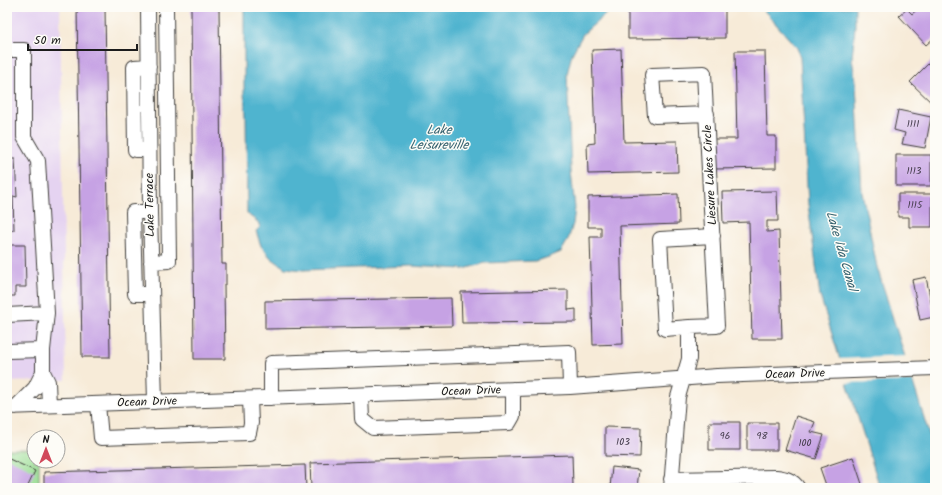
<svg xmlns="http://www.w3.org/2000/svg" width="942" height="495" viewBox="0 0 942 495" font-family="Kalam,sans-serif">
  <rect width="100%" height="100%" fill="#fdfcf7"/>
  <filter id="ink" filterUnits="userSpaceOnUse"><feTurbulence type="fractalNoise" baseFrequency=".025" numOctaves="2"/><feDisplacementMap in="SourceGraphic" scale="8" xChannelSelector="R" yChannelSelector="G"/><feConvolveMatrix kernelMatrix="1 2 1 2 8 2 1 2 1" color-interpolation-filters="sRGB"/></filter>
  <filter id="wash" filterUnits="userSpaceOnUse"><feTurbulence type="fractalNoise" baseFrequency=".012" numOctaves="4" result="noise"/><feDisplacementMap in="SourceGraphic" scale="16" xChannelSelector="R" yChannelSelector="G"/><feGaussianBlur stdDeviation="0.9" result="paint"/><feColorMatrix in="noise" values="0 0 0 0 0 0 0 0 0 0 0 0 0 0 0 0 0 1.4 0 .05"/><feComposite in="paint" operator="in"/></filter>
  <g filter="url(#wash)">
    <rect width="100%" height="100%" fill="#f7ebd8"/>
    <path fill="#e5d3f1" d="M7,7H60L66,380L7,382Z"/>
    <path fill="#9add94" stroke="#5b7c58" d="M7,450H34V461H39V488H7Z"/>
    <path fill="#50b4cf" stroke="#366876" d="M244,7H614L583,34L572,54L567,74L571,171L575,208L573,224L568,240L561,252L549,257L535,261L485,263L464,269L410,266L303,270L285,268L271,258L261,246L256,231L260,227L258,222L247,214L246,115L244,94Z
      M761,7H855V27L852,58L856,84L862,192L877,267L935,453V488H880L820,296L808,204L800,57L797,48Z"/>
    <path fill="#f7ebd8" d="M907,356L915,381L845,383L837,359Z"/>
    <g id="blocks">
      <path fill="#c6a2e4" d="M77,7H105L110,357H82Z
        M191,7H219L222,264H226V284H224L225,359H194Z
        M920,7H935V37L926,45L899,16L907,9L912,14Z
        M628,8H725V38L628,39Z
        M621,49L624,142L677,141L678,172L588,174L587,144L595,143L592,50Z
        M735,51H765L767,136H776V168L713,169V139H737Z
        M934,58L935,59V106L910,82Z
        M898,110L931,117L925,148L902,144L905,133L894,130Z
        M896,155H931V186H896Z
        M7,159H15L17,197L13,196L14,230L7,231Z
        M777,191L778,221H767V232L779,231L782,339H752L749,222L723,223L722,192Z
        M678,194L679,224L620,226L623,344L593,345L590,237H601V227H588V197Z
        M898,194H932V227H909V217H898Z
        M7,245H25L26,287H15V296H7Z
        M926,277L934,317L920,320L912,280Z
        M568,290V310L576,309V322L462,323L461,292Z
        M451,298L452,326L265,329V301Z
        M796,416L815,422L811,432L824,435L816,459L785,450Z
        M709,422H740V450H709Z
        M747,423H777V450H747Z
        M605,427L641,428L640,457L605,456Z
        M572,455L573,486L505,488H311L310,463Z
        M853,457L863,487L827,488L820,468Z
        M7,458L35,471L27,488H7Z
        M305,465L306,488H44V472Z
        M612,467L639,470L637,488H610Z"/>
    </g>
  </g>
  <g filter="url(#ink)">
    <use href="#blocks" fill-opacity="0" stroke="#3d3b38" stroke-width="1"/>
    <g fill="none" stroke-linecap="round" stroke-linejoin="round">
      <defs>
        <path id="minor" d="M148,7L150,212L155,402
          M7,50H24V137L38,161L47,313L43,350V372L48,382L49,405
          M149,66L134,67L135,150H149
          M150,212H133L135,294H152
          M151,262L169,261L166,7
          M7,315L47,313
          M689,327L665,329L660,239L713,236
          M7,351L43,350
          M361,395L362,419L373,428L509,423L513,416V389
          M271,398V363L569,352L570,387
          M98,404L101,438L249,433L251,423L250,399
          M7,407L570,387L717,376L935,368
          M16,407L35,388L43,372
          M671,479L776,477C785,478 793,480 798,488
          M671,488L678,397L689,359V327L717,326L704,73L652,75L655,116L707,114"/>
      </defs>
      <use href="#minor" stroke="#3d3b38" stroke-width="16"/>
      <use href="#minor" stroke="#fff" stroke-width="14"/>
    </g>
  </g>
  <g text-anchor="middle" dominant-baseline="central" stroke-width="3" stroke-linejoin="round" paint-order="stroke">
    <g font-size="10" fill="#463e4e">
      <text x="913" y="124">1111</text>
      <text x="914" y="171">1113</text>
      <text x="915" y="205">1115</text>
      <text x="725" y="436">96</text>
      <text x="762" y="436">98</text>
      <text x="623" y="442">103</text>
      <text x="805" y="443">100</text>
    </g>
    <g font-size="12" fill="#1c1c1c" stroke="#fdfcf7">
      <text transform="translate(710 175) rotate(-93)">Liesure Lakes Circle</text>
      <text transform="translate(150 205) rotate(-91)">Lake Terrace</text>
      <text transform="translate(795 374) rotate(-2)">Ocean Drive</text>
      <text transform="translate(471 391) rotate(-2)">Ocean Drive</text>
      <text transform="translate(147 402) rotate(-2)">Ocean Drive</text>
    </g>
    <g font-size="13" font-style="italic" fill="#33606d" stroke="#fdfcf7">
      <text x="439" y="130">Lake<tspan x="439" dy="15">Leisureville</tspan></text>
      <text transform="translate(841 251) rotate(74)">Lake Ida Canal</text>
    </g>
  </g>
  <rect width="942" height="495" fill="none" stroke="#fdfcf7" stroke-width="24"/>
  <g transform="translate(46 449)"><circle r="19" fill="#fdfcf7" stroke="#a3a29f"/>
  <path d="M0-3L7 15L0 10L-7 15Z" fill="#d1495b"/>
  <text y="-6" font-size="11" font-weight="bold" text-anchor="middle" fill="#1c1c1c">N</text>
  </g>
  <path d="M28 44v6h109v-6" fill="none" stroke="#1c1c1c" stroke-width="2"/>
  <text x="34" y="44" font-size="12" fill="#1c1c1c" stroke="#fdfcf7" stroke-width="3" paint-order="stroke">50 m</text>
</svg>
